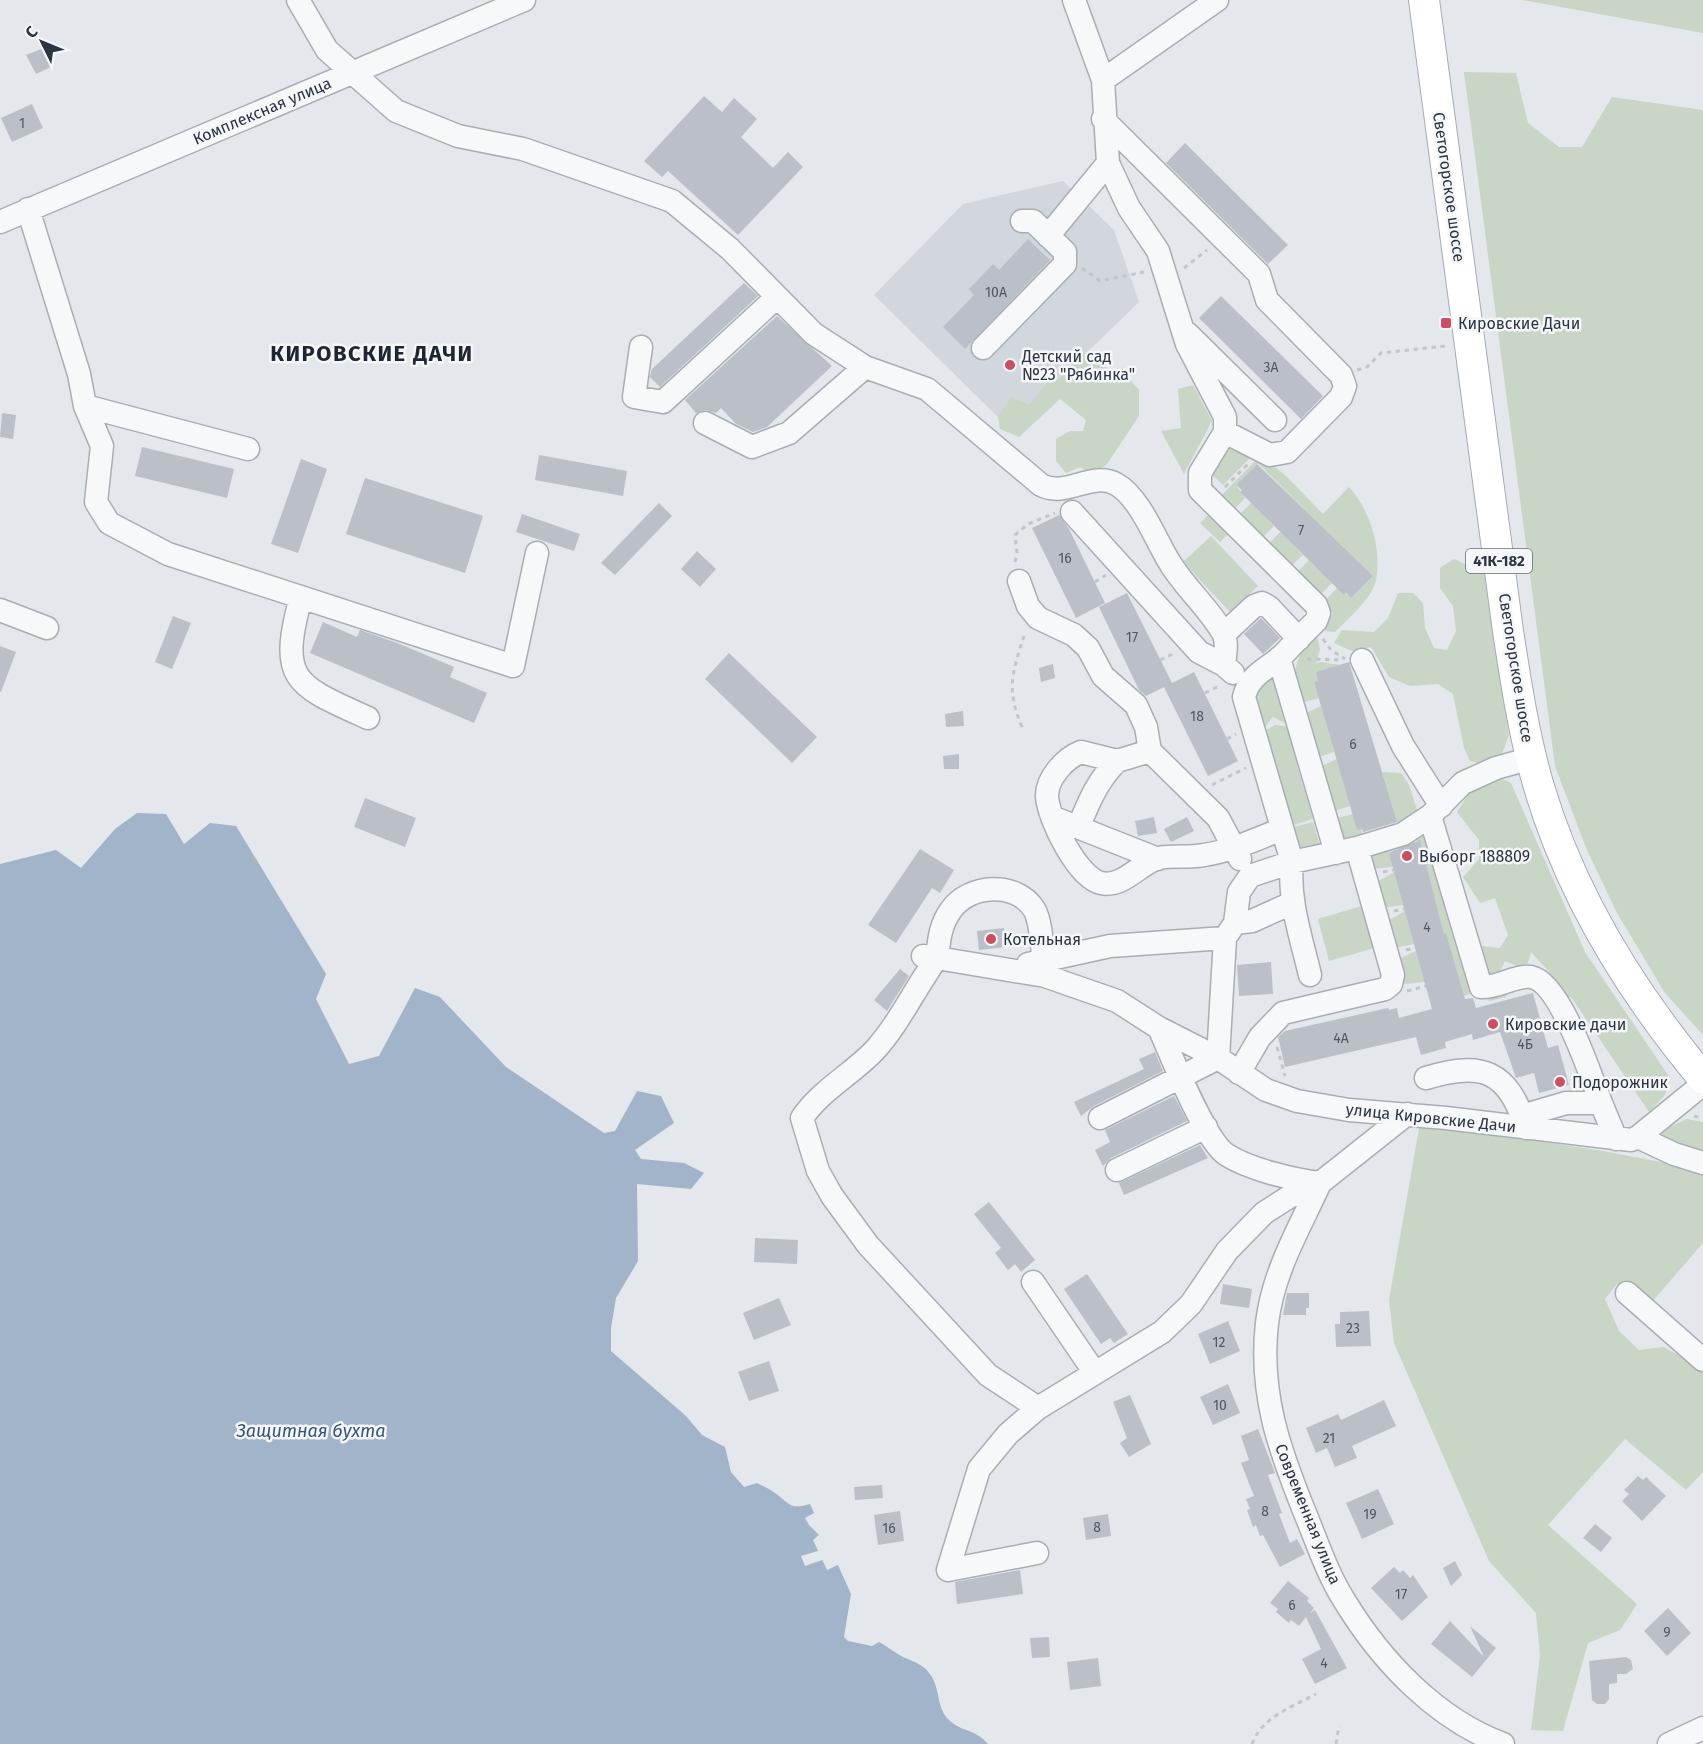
<svg xmlns="http://www.w3.org/2000/svg" width="1703" height="1744" viewBox="0 0 1703 1744" font-family="'Fira Sans',sans-serif">
  <rect width="100%" height="100%" fill="#e4e7eb"/>
  <path fill="#d2d6dd" d="M1063,181L1114,230L1139,302L1009,428L874,295L963,204Z"/>
  <path fill="#c9d5c5" d="M1522,0H1703V33Z
    M1464,72L1516,73L1528,123L1559,147H1582L1612,97L1703,110V1035L1665,993L1617,913L1586,848L1555,766Z
    M1077,353H1092L1108,370L1119,368L1139,390V416L1107,464L1093,475L1080,467L1066,473L1056,461V439L1070,431H1083L1086,420L1060,399L1019,437L1000,429L998,417L1011,397L1029,405L1046,384L1065,375Z
    M1193,385L1212,421L1184,474L1161,431L1181,428L1178,389Z
    M1235,447L1251,457L1223,485L1209,472L1225,448Z
    M1260,456L1284,474L1323,514L1349,487C1370,510 1382,548 1376,580C1372,599 1348,618 1335,632L1325,631L1323,624L1333,613L1323,603L1337,588L1351,598L1373,576L1303,511L1304,509L1258,463L1236,485L1245,498L1231,513L1217,500Z
    M1251,503L1270,519L1269,521L1274,526L1259,541L1236,518Z
    M1212,511L1232,530L1220,542L1200,523Z
    M1280,532L1299,547L1297,549L1303,555L1288,569L1265,547Z
    M1211,536L1258,586L1230,612L1183,562Z
    M1454,559L1484,572L1509,735L1502,754L1486,765L1470,761L1464,748L1453,694L1438,684L1410,686L1389,677L1371,647L1352,651L1334,643L1342,630L1374,632L1388,618L1398,593H1413L1423,603L1425,628L1434,648L1447,650L1456,631L1453,606L1440,588V568Z
    M1309,560L1315,567L1317,565L1332,583L1317,598L1294,575Z
    M1316,632L1320,649L1316,664L1320,662L1341,665L1316,672L1318,681L1314,682L1319,698L1301,703C1290,668 1295,660 1316,632Z
    M1274,674L1287,724L1273,717L1261,732L1253,688Z
    M1321,706L1334,752L1316,758L1304,714Z
    M1275,725L1292,727L1303,759L1296,762L1313,819L1290,826L1273,770L1281,767L1274,769L1262,733Z
    M1337,759L1350,806L1331,812L1319,767Z
    M1382,772L1401,773L1409,785L1418,813L1398,826Z
    M1500,778L1511,783L1585,952L1670,1078L1665,1095L1649,1112L1571,997L1561,998L1547,982L1550,973L1531,952L1528,963L1519,967L1505,961L1499,974L1507,989L1506,997L1489,1001C1481,987 1477,961 1482,946L1500,948L1508,935L1495,898L1480,903L1463,877L1479,859V840L1457,812L1469,793Z
    M1353,814L1364,836L1342,845L1334,819Z
    M1313,822L1321,849L1295,850L1290,828Z
    M1419,833L1429,836L1479,991L1464,996L1446,934H1444L1420,841H1416Z
    M1389,849L1392,867L1370,869V856Z
    M1394,872L1403,905L1381,908L1374,884Z
    M1365,905L1378,947L1329,961L1318,919Z
    M1405,911L1414,944L1393,948L1386,922Z
    M1416,951L1425,982L1403,984L1396,960Z
    M1687,1119L1703,1122V1156L1661,1143L1663,1130Z
    M1420,1123L1603,1151L1703,1170V1243L1651,1303L1631,1287L1617,1284L1605,1299L1619,1331L1639,1350L1664,1347L1703,1369V1472L1686,1490L1625,1439L1548,1525L1637,1604L1620,1630L1588,1643L1563,1731L1531,1730L1540,1656L1536,1613L1489,1561L1394,1343L1389,1300Z"/>
  <path fill="#a1b4c9" d="M137,813L166,814L184,844L210,823L236,826L326,974L316,999L349,1064L379,1056L415,988L440,997L506,1067L604,1133L615,1131L637,1091L661,1096L674,1123L635,1150L641,1159L684,1163L704,1173L691,1189L637,1184L638,1261L616,1298L611,1328V1351L686,1416L702,1435L725,1447L731,1472L744,1487L757,1483C763,1486 770,1489 775,1493C790,1504 790,1510 810,1504L814,1513L805,1518L809,1525L819,1535L813,1540L827,1570L838,1565L851,1594L844,1637L848,1641L872,1646L879,1642C887,1646 895,1653 903,1657C916,1663 924,1664 932,1677C940,1691 937,1709 949,1720C961,1732 974,1728 988,1744H0V864L56,850L81,868L115,829Z"/>
  <path fill="#e4e7eb" d="M821,1550L825,1559L805,1566L801,1556Z"/>
  <path fill="#bbc0c8" d="M44,48L53,66L36,74L26,55Z
    M704,96L722,112L734,98L757,119L741,137L773,168L788,152L803,167L738,235L668,171L662,177L644,161Z
    M32,104L43,128L12,142L1,118Z
    M1185,143L1288,245L1268,264L1166,163Z
    M1028,239L1050,260L965,349L943,327L974,295L969,289L993,264L999,270Z
    M744,283L758,296L660,387L650,377L652,369Z
    M1221,296L1323,396L1301,419L1199,318Z
    M777,316L832,366L767,427L753,432L736,424L721,408L716,413L705,410L696,413L685,400Z
    M2,413L16,415L13,439L0,437Z
    M142,447L234,469L227,498L135,476Z
    M539,455L627,471L623,496L535,480Z
    M301,459L327,469L298,553L271,544Z
    M1257,464L1373,576L1351,598L1346,593L1344,595L1240,492L1242,490L1236,485Z
    M365,478L483,516L465,573L346,534Z
    M659,503L672,516L615,575L601,563Z
    M522,514L580,534L574,551L516,532Z
    M1059,515L1069,529L1105,603L1076,618L1032,528Z
    M697,551L716,569L700,587L681,569Z
    M1127,593L1172,683L1146,696L1139,690L1099,607Z
    M173,616L191,623L172,669L155,662Z
    M1261,618L1280,638L1263,654L1244,634Z
    M323,622L357,637L360,630L400,644L454,667L450,677L487,693L474,723L310,653Z
    M0,646L16,652L1,692H0Z
    M729,653L817,737L792,763L705,679Z
    M1349,662L1397,822L1363,832L1362,829L1357,830L1314,682L1318,681L1316,672Z
    M1053,664L1055,678L1041,682L1039,668Z
    M1194,672L1238,761L1208,776L1164,687Z
    M963,711L964,726L946,727L945,714Z
    M959,754V769H944L943,756Z
    M365,798L416,818L405,847L354,827Z
    M1154,817L1157,833L1138,836L1135,821Z
    M1187,817L1194,831L1171,842L1164,829Z
    M1420,840L1444,934L1446,933L1465,999L1473,998L1476,1008L1533,993L1548,1048L1558,1045L1569,1085L1539,1093L1534,1073L1516,1078L1500,1032L1473,1040L1472,1034L1445,1042L1446,1048L1421,1055L1416,1037L1285,1067L1278,1037L1285,1031L1388,1008L1389,1010L1397,1008L1399,1018L1432,1009L1390,858V852Z
    M920,849L954,870L940,893L932,888L896,943L868,925Z
    M1004,928L1006,947L979,950L977,931Z
    M1271,962L1273,994L1239,996L1237,965Z
    M900,969L909,976L887,1011L874,1000Z
    M1155,1052L1163,1071L1094,1106L1081,1116L1074,1102L1144,1069L1139,1059Z
    M1174,1096L1187,1121L1111,1158L1103,1166L1095,1150L1110,1142L1105,1130Z
    M1200,1145L1208,1158L1124,1195L1119,1183Z
    M989,1202L1035,1260L1021,1272L1015,1264L1008,1270L995,1253L1001,1248L974,1214Z
    M755,1238L798,1240L797,1264L754,1262Z
    M1087,1274L1128,1334L1114,1343L1110,1338L1101,1344L1064,1289Z
    M1223,1284L1252,1289L1249,1308L1220,1304Z
    M1287,1293H1309V1308H1306V1315H1283Z
    M779,1298L791,1325L754,1340L743,1313Z
    M1369,1311L1371,1346L1336,1347L1335,1324H1340V1312Z
    M1228,1321L1240,1351L1210,1364L1198,1334Z
    M769,1361L779,1391L749,1401L738,1372Z
    M1228,1384L1240,1413L1213,1425L1200,1397Z
    M1130,1395L1151,1444L1129,1457L1120,1443L1127,1438L1113,1402Z
    M1384,1400L1396,1426L1352,1446L1357,1458L1335,1467L1327,1448L1316,1453L1306,1428L1338,1414L1341,1420Z
    M1258,1429L1275,1473L1268,1475L1282,1513L1279,1514L1290,1543L1297,1539L1305,1554L1280,1567L1263,1535L1260,1536L1256,1525L1253,1527L1247,1510L1250,1509L1246,1499L1254,1496L1241,1463L1249,1460L1241,1436Z
    M1638,1476L1643,1480L1646,1477L1666,1496L1642,1521L1622,1501L1629,1494L1624,1490Z
    M882,1485L883,1498L855,1500L854,1487Z
    M1378,1489L1394,1524L1362,1539L1346,1503Z
    M900,1511L904,1541L878,1545L874,1515Z
    M1108,1514L1111,1536L1086,1540L1083,1518Z
    M1595,1524L1612,1538L1601,1552L1583,1538Z
    M1455,1561L1462,1575L1451,1586L1443,1568Z
    M1394,1567L1400,1573L1403,1570L1410,1578L1413,1575L1428,1597L1402,1621L1371,1588Z
    M1020,1570L1023,1594L957,1604L955,1582Z
    M1288,1581L1309,1598L1307,1601L1314,1608L1310,1613L1315,1610L1347,1668L1315,1684L1302,1659L1321,1649L1306,1617L1299,1626L1291,1620L1289,1623L1276,1612L1278,1609L1270,1603Z
    M1668,1608L1691,1633L1667,1656L1644,1631Z
    M1450,1621L1484,1657L1470,1626L1496,1648L1472,1677L1431,1644Z
    M1049,1637L1050,1657L1032,1658L1030,1638Z
    M1626,1657L1631,1660L1633,1669L1626,1674H1617V1683L1609,1684V1699L1605,1704H1597L1592,1700L1589,1661Z
    M1098,1658L1101,1686L1070,1690L1067,1662Z"/>
  <g fill="none" stroke-linecap="round" stroke-linejoin="round">
    <defs>
      <path id="minor" d="M298,0L327,50L396,111L458,136L523,149L672,201L730,249L814,334L865,367L927,389L1041,485C1066,498 1091,471 1116,484C1140,497 1156,541 1170,563C1185,588 1209,608 1223,633C1228,642 1225,655 1224,665
        M1074,0L1103,80L1108,163L1129,208L1158,251L1187,344L1225,417V432L1200,473V490L1316,605L1319,613L1316,621C1305,632 1293,644 1282,656C1266,670 1249,675 1244,697L1292,862C1288,900 1301,937 1310,975
        M1103,80L1217,0
        M1103,119L1259,274L1267,300L1341,375L1345,386L1341,397L1287,452L1270,455L1225,432
        M28,209L79,374L85,406L102,446L96,502L109,523L168,554L513,666L537,553
        M0,222L524,0
        M1048,236L1108,163
        M1188,334L1275,420
        M641,347L634,397L663,402L777,297
        M983,348L1065,264V252L1033,221H1022
        M85,406L248,449
        M705,423L752,447L789,433L865,367
        M1072,512L1199,652L1224,665L1233,673
        M1019,581L1028,606L1038,618L1074,635L1088,648L1103,676L1136,705L1146,727L1150,751L1218,818L1240,859
        M301,597C278,681 295,685 368,718
        M0,610L47,628
        M1224,634L1254,606L1262,603L1269,607L1299,639
        M1279,658L1336,853
        M1362,660L1403,746L1441,806
        M1150,751L1117,761L1081,752C1065,758 1046,779 1047,797C1049,820 1078,878 1101,883C1123,888 1139,864 1158,858C1173,855 1190,858 1204,855C1231,851 1257,839 1282,829
        M1430,816L1481,987C1498,988 1515,975 1531,977C1560,982 1591,1076 1601,1103
        M1052,817L1158,859
        M1079,826C1089,801 1098,780 1117,761
        M1235,923L1252,921L1292,903
        M923,956L937,958C939,940 940,925 951,910C969,884 1016,881 1034,909C1043,924 1042,957 1045,976
        M1028,964L1110,946L1225,938
        M1159,1028C1171,1054 1205,1142 1227,1155C1249,1169 1293,1180 1320,1183
        M1239,1073L1260,1037L1283,1013L1385,989L1391,984L1393,975L1357,848
        M1426,1078C1482,1061 1508,1070 1526,1128
        M1522,1116L1566,1103H1601L1616,1139
        M1100,1118L1218,1058L1225,938L1235,923L1239,892L1250,876L1292,862L1357,848L1403,834L1430,816L1463,783L1496,768L1532,758
        M1638,1137L1674,1154L1703,1163
        M1117,1170L1206,1127
        M1320,1183C1299,1229 1273,1272 1267,1323C1259,1393 1279,1449 1305,1513C1317,1542 1327,1573 1344,1600C1381,1661 1436,1719 1503,1744
        M1033,1282L1095,1373
        M1627,1293L1703,1360
        M1038,1408L988,1375L868,1245L832,1196L818,1171L802,1118C821,1090 851,1075 874,1051C899,1024 915,988 937,958L1045,976L1117,1001L1159,1028L1218,1058L1266,1090L1297,1101L1349,1110L1446,1118L1631,1140L1638,1137L1703,1084
        M1037,1553L948,1570L979,1469L1008,1434L1038,1408L1162,1332L1191,1304L1227,1251L1264,1213L1289,1197L1320,1183L1407,1114
        M1669,1744L1703,1728"/>
      <path id="major" d="M1424,0L1508,631C1516,683 1524,736 1539,787C1571,895 1631,992 1703,1078"/>
    </defs>
    <use href="#minor" stroke="#a9aeb5" stroke-width="25"/>
    <use href="#major" stroke="#a4abb6" stroke-width="32"/>
    <path stroke="#c2c5ca" stroke-width="3" stroke-dasharray="4.5 4.5" stroke-linecap="butt" d="M1082,268L1100,281L1144,272
      M1184,268L1207,250
      M1357,370L1367,367L1381,353L1446,346
      M1225,487L1248,464
      M1015,562L1017,553L1015,535L1028,524L1055,513
      M1095,582L1106,575
      M1323,639L1331,650L1345,659
      M1307,659L1342,660
      M1160,660L1175,653
      M1205,693L1219,686
      M1022,727C1006,689 1012,674 1024,636
      M1227,739L1236,734
      M1212,785L1246,768
      M1383,872L1393,870
      M1394,911L1404,909
      M1406,950L1415,948
      M1407,991L1426,986
      M1277,1047L1285,1076
      M1694,1116L1703,1118
      M1252,1744C1262,1717 1292,1707 1316,1694
      M1336,1744L1339,1726"/>
    <use href="#minor" stroke="#f7f8f9" stroke-width="22"/>
    <use href="#major" stroke="#fff" stroke-width="30"/>
  </g>
  <g fill="#c95062" stroke="#f4f6f8" stroke-width="2">
    <rect x="1440" y="317" width="12" height="12" rx="3"/>
    <circle cx="1010" cy="365" r="6"/>
    <circle cx="1407" cy="856" r="6"/>
    <circle cx="991" cy="939" r="6"/>
    <circle cx="1493" cy="1024" r="6"/>
    <circle cx="1560" cy="1082" r="6"/>
  </g>
  <g text-anchor="middle" dominant-baseline="central" stroke-width="5" stroke-linejoin="round" paint-order="stroke">
    <g font-size="14" fill="#505764">
      <text x="22" y="123">1</text>
      <text x="996" y="292">10А</text>
      <text x="1271" y="367">3А</text>
      <text x="1301" y="530">7</text>
      <text x="1065" y="558">16</text>
      <text x="1132" y="637">17</text>
      <text x="1197" y="716">18</text>
      <text x="1353" y="744">6</text>
      <text x="1427" y="927">4</text>
      <text x="1341" y="1038">4А</text>
      <text x="1525" y="1044">4Б</text>
      <text x="1353" y="1328">23</text>
      <text x="1219" y="1342">12</text>
      <text x="1220" y="1405">10</text>
      <text x="1329" y="1438">21</text>
      <text x="1265" y="1511">8</text>
      <text x="1370" y="1514">19</text>
      <text x="1097" y="1527">8</text>
      <text x="889" y="1528">16</text>
      <text x="1401" y="1594">17</text>
      <text x="1292" y="1605">6</text>
      <text x="1667" y="1632">9</text>
      <text x="1324" y="1663">4</text>
    </g>
    <rect fill="#f4f6f8" stroke="#686e79" stroke-width="1.5" x="1466" y="549" width="66" height="24" rx="4.5"/>
    <g font-size="15" font-weight="bold" fill="#2c3443">
      <text x="1499" y="561">41К-182</text>
    </g>
    <g font-size="16" fill="#2c3443" stroke="#f4f6f8">
      <text transform="translate(262 111) rotate(-23)">Комплексная улица</text>
      <text transform="translate(1449 187) rotate(82)">Светогорское шоссе</text>
      <text transform="translate(1516 668) rotate(81)">Светогорское шоссе</text>
      <text transform="translate(1431 1118) rotate(6)">улица Кировские Дачи</text>
      <text transform="translate(1308 1514) rotate(68)">Современная улица</text>
    </g>
    <g font-size="16" fill="#2c3443" stroke="#f4f6f8" text-anchor="start">
      <text x="1458" y="323">Кировские Дачи</text>
      <text x="1022" y="356">Детский сад<tspan x="1022" dy="18">№23 "Рябинка"</tspan></text>
      <text x="1419" y="856">Выборг 188809</text>
      <text x="1003" y="939">Котельная</text>
      <text x="1505" y="1024">Кировские дачи</text>
      <text x="1572" y="1082">Подорожник</text>
    </g>
    <g font-size="18" font-style="italic" fill="#385375" stroke="#f4f6f8">
      <text x="311" y="1431">Защитная бухта</text>
    </g>
    <g font-size="22" font-weight="bold" letter-spacing="1.5" fill="#1e2534" stroke="#f4f6f8">
      <text x="372" y="353">КИРОВСКИЕ ДАЧИ</text>
    </g>
  </g>
  <g transform="translate(42 42) rotate(313)" stroke="#f4f6f8" stroke-width="4.5" paint-order="stroke">
  <path d="M0-4.5L10 22L0 15L-10 22Z" fill="#2c3443"/>
  <text y="-9" font-size="16" font-weight="bold" text-anchor="middle" fill="#2c3443">С</text>
  </g>
</svg>
